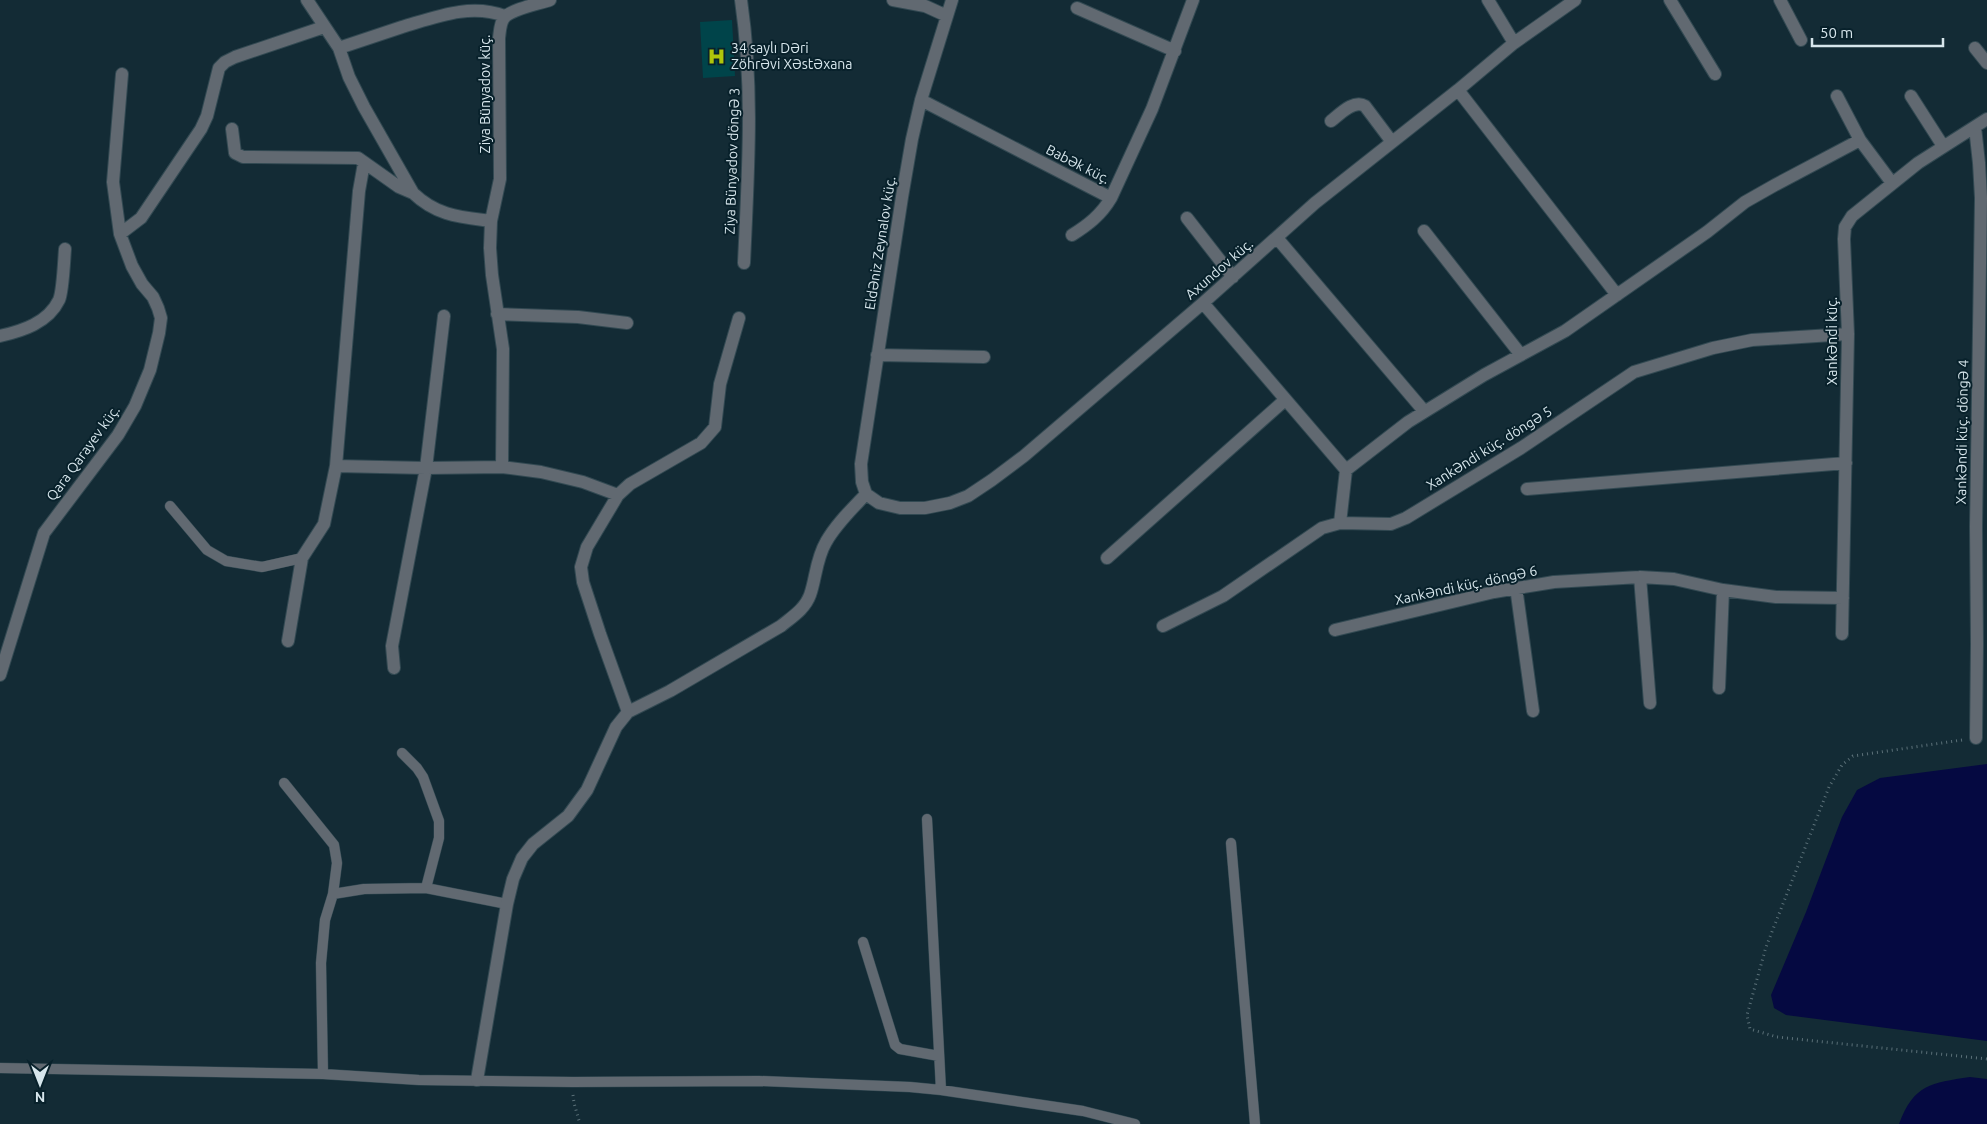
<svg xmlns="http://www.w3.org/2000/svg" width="1987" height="1124" viewBox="0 0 1987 1124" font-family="Ubuntu,sans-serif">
  <rect width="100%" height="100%" fill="#132b35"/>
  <path fill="#050941" d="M1987,764V1041L1786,1015L1774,1008L1771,995L1806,912L1842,817L1857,790L1880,778Z
    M1970,1077L1987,1079V1124H1899C1914,1084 1931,1083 1970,1077Z"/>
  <path fill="#00444a" d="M732,20L735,76L703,78L700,22Z"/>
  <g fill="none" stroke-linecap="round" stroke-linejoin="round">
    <defs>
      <path id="service" d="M170,506L207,550L226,561L262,567L302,558
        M402,753L417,768L423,777L439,821V838L426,888
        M284,783L334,845L337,863L333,894L325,920L321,963L323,1074
        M927,819L941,1090
        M1231,843L1255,1124
        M333,894L364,889L426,888L507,904
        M863,942L895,1045L900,1049L939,1056
        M0,1068L323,1074L419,1080L573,1082L759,1081L910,1087L941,1090L1083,1111L1135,1124"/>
      <path id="minor" d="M307,0L339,48L349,77L364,107L413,193C437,216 460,217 491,221
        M741,0C754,90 748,173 744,263
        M893,0L925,6L947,16
        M1488,0L1514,43
        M1670,0L1715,74
        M1780,0L1801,40
        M1077,8L1175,51
        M339,48C360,41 381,34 402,27C436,17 470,3 505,16
        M1975,48L1987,63
        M1458,90L1617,295
        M1837,96L1860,140
        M1911,96L1943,146
        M921,100L1111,198L1152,109L1193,0
        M1331,121C1340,114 1354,99 1365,106L1392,142
        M1975,127L1979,163L1981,198L1976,527L1977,644L1976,738
        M232,129L235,153L243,157L358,158L399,187L413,193
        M1187,218L1233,277
        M1424,231L1521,355
        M120,234L113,182L122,74
        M1072,235C1088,225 1101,215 1111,198
        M1277,238L1424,411
        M1203,303L1346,470
        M497,314L578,317L627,323
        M0,336C22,331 48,323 59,300C63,291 64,261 65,249
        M877,355L984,357
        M336,466L426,468L502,467L541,472L583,482L618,495
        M502,467L503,349L492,275L490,248L491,221L500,179L499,38C500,31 500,23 504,18C511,9 539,4 550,0
        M1527,489L1846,463
        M866,494L879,503L900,508H925L950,503L968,496L992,480L1024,456L1203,303L1315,203L1458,90L1514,43L1575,0
        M866,494L862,482L861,464L902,197L912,139L921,100L952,0
        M1340,523L1346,470L1408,422L1484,375L1565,331L1707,232L1745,202L1775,185L1860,140L1892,183
        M1107,558L1285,400
        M1640,577L1650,703
        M1516,587L1533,711
        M1163,626L1223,596L1322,528L1340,523L1391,524L1406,518L1521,448L1634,372L1713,348L1752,340L1848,334
        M1335,630L1494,592L1554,582L1640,577L1674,579L1723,590L1776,597L1843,598
        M1842,634L1848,334L1844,239L1845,227L1852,216L1918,163L1987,119
        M288,641L302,558L324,524L336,466L359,191L364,163
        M394,668L392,646L426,468L444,316
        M0,675L44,533L118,435L135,406L150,370L159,333L161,318L158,308L153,297L142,284L132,266L120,234L141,218L201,129L207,116L219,68L225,62L235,57L324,27
        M1719,688L1723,590
        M628,712L600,634L583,582L581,567L587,547L618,495L630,484L701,443L715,427L720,384L739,318
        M477,1080L507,904L513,879L522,858L533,844L568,816L587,790L616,727L628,712L670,691L781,626C792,617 805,609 810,595C816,578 816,559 826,542C836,524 852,509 866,494"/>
    </defs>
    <use href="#service" stroke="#324952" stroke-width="11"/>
    <use href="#minor" stroke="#324952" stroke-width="14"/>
    <path stroke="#5b7078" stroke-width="3" stroke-dasharray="1 4" stroke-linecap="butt" d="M1962,740L1853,756L1842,765L1829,787L1766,947L1747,1015L1750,1029L1777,1037L1987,1059
      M573,1095L574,1103L580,1124"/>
    <use href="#service" stroke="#616971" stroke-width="10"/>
    <use href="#minor" stroke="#616971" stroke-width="12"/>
  </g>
  <defs>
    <symbol id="hospital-bare" viewBox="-9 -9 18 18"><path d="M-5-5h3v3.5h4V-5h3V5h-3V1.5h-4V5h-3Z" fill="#aec60b" stroke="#08212b" stroke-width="2.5" paint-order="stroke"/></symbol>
  </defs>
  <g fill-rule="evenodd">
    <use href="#hospital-bare" x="704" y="44" width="25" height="25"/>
  </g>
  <g text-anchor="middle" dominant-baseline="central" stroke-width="4" stroke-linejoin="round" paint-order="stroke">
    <g font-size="14" fill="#d7e6ec" stroke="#08212b" text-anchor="start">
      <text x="731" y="48">34 saylı Dəri<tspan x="731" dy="16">Zöhrəvi Xəstəxana</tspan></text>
    </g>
    <g font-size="14" fill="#d7e6ec" stroke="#08212b">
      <text transform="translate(485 94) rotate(-90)">Ziya Bünyadov küç.</text>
      <text transform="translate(732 161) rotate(-88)">Ziya Bünyadov döngə 3</text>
      <text transform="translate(1078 164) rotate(27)">Babək küç.</text>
      <text transform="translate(880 243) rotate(-81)">Eldəniz Zeynalov küç.</text>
      <text transform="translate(1219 269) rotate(-41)">Axundov küç.</text>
      <text transform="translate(1832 341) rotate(-90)">Xankəndi küç.</text>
      <text transform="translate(1962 432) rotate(-89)">Xankəndi küç. döngə 4</text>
      <text transform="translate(1489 448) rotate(-32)">Xankəndi küç. döngə 5</text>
      <text transform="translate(83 453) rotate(-54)">Qara Qarayev küç.</text>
      <text transform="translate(1466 585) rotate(-12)">Xankəndi küç. döngə 6</text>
    </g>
  </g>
  <g transform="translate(40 1084) rotate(180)" stroke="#08212b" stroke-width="4" paint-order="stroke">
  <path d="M0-4L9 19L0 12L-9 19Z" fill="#d7e6ec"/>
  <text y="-8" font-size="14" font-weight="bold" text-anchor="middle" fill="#d7e6ec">N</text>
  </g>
  <path d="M1812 38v8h131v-8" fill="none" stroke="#d7e6ec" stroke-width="2.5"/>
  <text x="1820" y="38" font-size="15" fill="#d7e6ec" stroke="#08212b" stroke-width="4" paint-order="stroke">50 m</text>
</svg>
